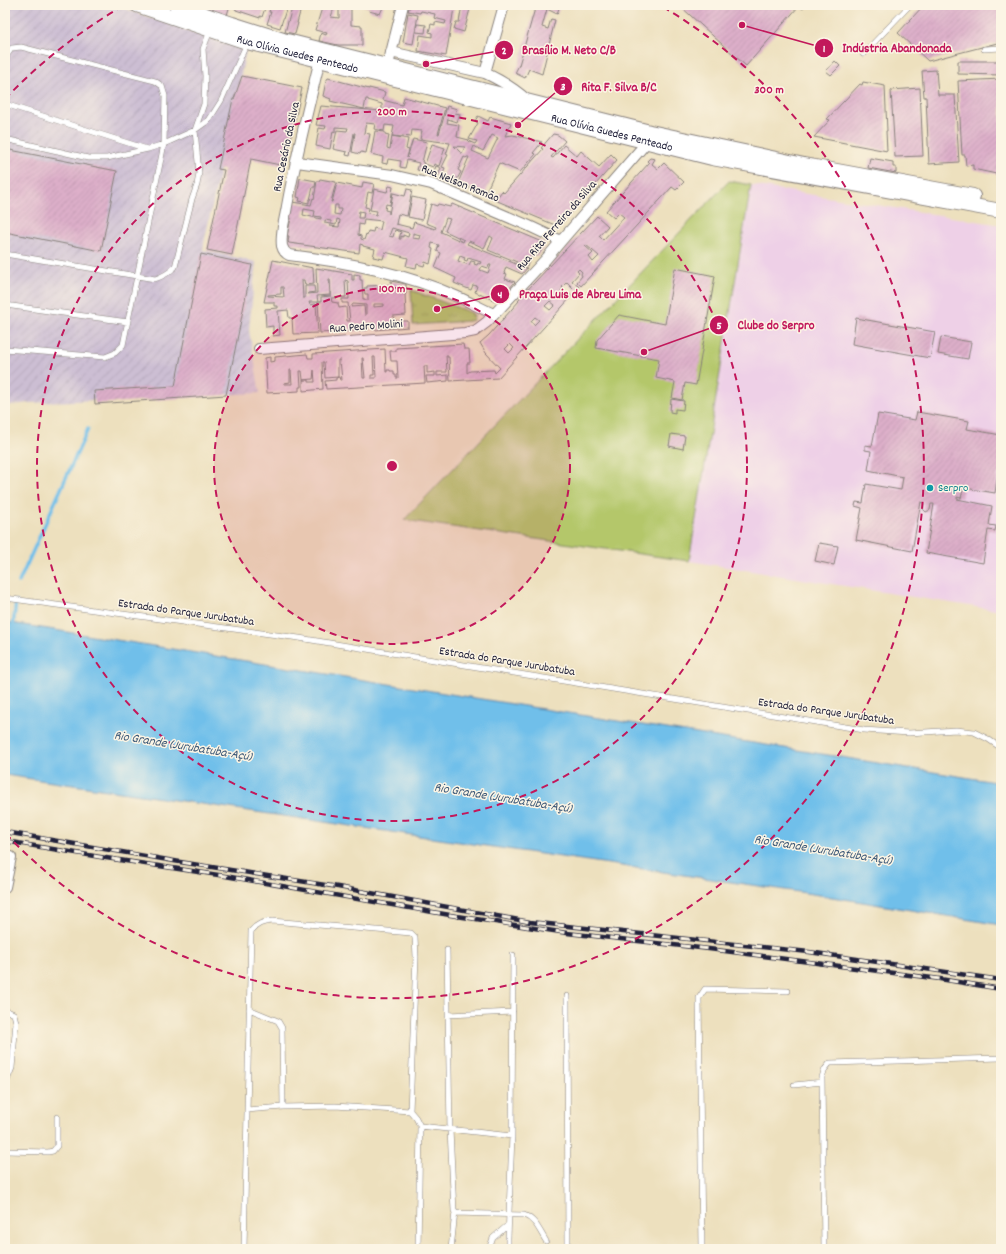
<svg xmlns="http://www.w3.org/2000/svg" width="1006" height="1254" viewBox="0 0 1006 1254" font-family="Dekko,sans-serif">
  <defs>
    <pattern id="industrial-furrows" width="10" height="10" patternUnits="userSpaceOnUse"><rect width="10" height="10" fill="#ccbed3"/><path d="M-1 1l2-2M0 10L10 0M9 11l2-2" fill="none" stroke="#afa3b6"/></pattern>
    <pattern id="park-tufts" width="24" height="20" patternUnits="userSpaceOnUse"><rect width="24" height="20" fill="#b4c76a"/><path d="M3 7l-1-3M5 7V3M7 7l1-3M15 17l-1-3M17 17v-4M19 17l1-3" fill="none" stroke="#9aab5d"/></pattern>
    <pattern id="building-hatch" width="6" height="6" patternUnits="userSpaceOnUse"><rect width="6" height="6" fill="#ddafc9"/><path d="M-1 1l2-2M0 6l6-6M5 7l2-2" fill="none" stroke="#bd96ae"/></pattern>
  </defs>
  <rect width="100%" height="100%" fill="#fcf5e5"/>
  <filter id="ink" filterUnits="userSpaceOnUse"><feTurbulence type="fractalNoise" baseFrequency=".025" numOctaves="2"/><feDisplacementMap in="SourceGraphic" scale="8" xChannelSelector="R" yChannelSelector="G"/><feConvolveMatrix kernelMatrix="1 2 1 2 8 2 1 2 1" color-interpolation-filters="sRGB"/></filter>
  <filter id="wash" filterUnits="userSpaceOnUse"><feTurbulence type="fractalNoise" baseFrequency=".012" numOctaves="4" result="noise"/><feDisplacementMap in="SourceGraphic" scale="16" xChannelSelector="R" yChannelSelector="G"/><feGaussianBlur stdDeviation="0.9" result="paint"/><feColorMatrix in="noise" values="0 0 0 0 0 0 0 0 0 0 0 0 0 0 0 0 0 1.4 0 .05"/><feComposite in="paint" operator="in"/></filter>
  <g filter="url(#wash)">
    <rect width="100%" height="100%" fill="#ede0be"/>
    <path fill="#eed0e7" d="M751,185L1001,225V611L689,561Z"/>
    <path fill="url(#industrial-furrows)" d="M5,5H114L246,51L204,243L203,250L256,262L249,330L260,393L28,403L5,406Z"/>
    <path fill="url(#park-tufts)" stroke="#6b7452" d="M411,290L472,313L474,316L473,320L470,321L413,325Z"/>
    <path fill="#b4c76a" stroke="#6b7452" d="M729,181L751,185L689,561L404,520Z"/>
    <path fill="#6fbfea" stroke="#487092" d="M5,622L1001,783V925L826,896L5,775Z"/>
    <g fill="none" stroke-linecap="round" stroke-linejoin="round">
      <path stroke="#6fbfea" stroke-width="3.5" d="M19,582L88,429
        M13,626L16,602"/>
    </g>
    <g id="blocks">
      <path fill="url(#building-hatch)" fill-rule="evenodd" d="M199,5H230L227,15Z
        M236,5H266L262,17L260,16V18L236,10V9H235Z
        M271,5H280L287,7L280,28L267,24L271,12H269Z
        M293,5H302L297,23H298L295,34L285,32Z
        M323,5H335L331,17L339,18V5H351V25L362,26V45H338L319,41L321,33L326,35L327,33L315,30Z
        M362,5H384L380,14L369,11L370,8Z
        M410,5H421L430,7V5H445V6L454,8L446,56L418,51L420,35L432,37V33L429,32L431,24L435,25V22L445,24L446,21L434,18L435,14L421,11L420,13L408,11Z
        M462,5H471L464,32L454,29L456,22H459Z
        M536,5H560L557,14L547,9L542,27L548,29L551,19L555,20L542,74L529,69L525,78L515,73L519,65Z
        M679,5H806L803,9L799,6L746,66Z
        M924,5H1001V42L928,61L898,33Z
        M408,13L418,15L413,44L403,42Z
        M417,24L426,25L425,33L416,32Z
        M835,61L840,66L831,75L826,71Z
        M958,61H1001V75L958,74Z
        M936,70L938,95H955L959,162L929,164L926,97H924L922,71Z
        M242,76L302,88L285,166L251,159L232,255L207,250L224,170L218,169L233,99H234Z
        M328,78L369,89V88L385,92L383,100L402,105L404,97L445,108L438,134H439L447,106L457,109L455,113L460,114L457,122L448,119L447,123L459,125L457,137L469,140L468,141L475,144L477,141L469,139L478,123L475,121L478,116L488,121L490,117L511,123L505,136L513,135L542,142L533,153L536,154L520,172L499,163L485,194L458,183L469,157H467L466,158L464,157L458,170L461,172L455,183L441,177L445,168L442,167L448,155L446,154L450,143L420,139L422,131L412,130L411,137L402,136V137L392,136L394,126L385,125L384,131L374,129L375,124L366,123L364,133L370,134L366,153L361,152L360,154L352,152L355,133H354L350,156L346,155L347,152L333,149L337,130L347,131L348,128L335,127V132L333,131L330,149L316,146L319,128L325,129L326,126L316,125L321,106L382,111V104L368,100V99H366L364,109L330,101L331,99L323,96L326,81ZM492,135L498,138L488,158L472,151L474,146L483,151ZM454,146L465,147L462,153H461Z
        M1001,79V175L973,169V165L966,166L965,155H962L958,81Z
        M863,82L885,86L887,131H886L887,151L814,137L830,120L827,119L860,84L862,85Z
        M920,88L923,156L895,157L891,90Z
        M375,131L385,132V134L389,135L387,148L390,149L392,136L408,139L406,149L409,150L407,158L413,139L427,142L422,162L424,163L422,171L417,170L419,163L407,160L405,168L400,167L401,161L388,159L387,164L382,163L383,157L371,154Z
        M553,134L558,135L565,141L551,157L553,158L564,145L577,156L581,151L599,167L611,154L617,160L561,224L558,222L555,225L495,200L502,191L504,193L543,149L541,148Z
        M432,144L445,148L439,166L434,164L433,167L425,164Z
        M5,149L117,171L101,251L5,232Z
        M650,158L655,159L652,164L658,169L664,163L684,182L676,190L672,187L581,286L577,282L582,276L581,274L582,272L579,269L577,271L579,273L572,281L579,287L576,291L567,282L562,287L563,288L561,291L567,296L569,293L572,296L498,378L450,381L449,357H447V355H446L447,372H437V376L448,375V381L427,383L426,376H435V372L427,373V366H424L425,383L326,389L325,381L336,380V378L339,377L340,380H342L340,360H338V377L325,378L324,362H322L323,389L303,391V380H309V382H315L314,370L313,379L303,380L302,371H300L301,387H299V391L267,393L265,358L270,357V362L275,361V357L307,354L308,358H313V354L385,349L386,372H387V370H390V371H394V375H396V378H398L397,361H391L390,351H396V348L463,344L464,349H469L470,363H467V373L470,371L494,370L495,373L500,368L486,353L480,343L489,335L519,301L518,300L597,216L608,226L599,236L603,240L624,217L619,213L614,218L606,211L649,163L647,161ZM586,245L599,256L593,262L589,257L593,253L585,246ZM550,301L555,305L550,310L545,306ZM535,317L539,320L534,325L531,321ZM510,344L514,348L509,353L505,349ZM373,357H375L376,378H371V375H374ZM362,358H363L365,378H363ZM290,370H291L292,384H284V383L290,382Z
        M870,158L893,162V167H896V173L868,168Z
        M436,166L441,168L438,176L433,174Z
        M300,178L316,181L315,187H313L310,200H309V203L299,201L300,198L297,197Z
        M320,179L336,182L331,202H332L337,183L362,188L363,182L374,184L372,193L368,192L365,207L369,208L368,213L376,215L377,211L370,210L374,189L387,192L389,186L393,187L390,205L386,204L385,210L389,211V214L393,193L405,196L407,189L412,190L407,216L398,214L396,224L412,228L414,222L435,229L436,227L426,223L431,204L437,206L438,204L450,207L452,204L545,243L542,250L537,256L532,254L527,266L521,263L520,266L527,268L522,274L506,267L504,273L507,274L505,279L515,282L501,298L495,301L475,292L477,286L473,285L471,290L454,283L456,278L435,268L441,253L437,251L439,245L432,243L431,248L433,249L430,264L425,262L424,266L417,264L416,268L406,266L408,258L385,252L383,259L373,257L375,249L363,246V245L360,244L359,253L289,243L288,242L289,236H287L291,218H289L292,202L311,205L313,198L314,199L317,181H319ZM335,205H338V209H341L340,215L334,214ZM304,209L315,211L314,216L321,217V219L303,215ZM359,211L364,212L363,218H358ZM446,218L450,219L445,231L464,240L463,242L441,232ZM337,219L340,220L339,227L330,226V224L325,223V220L331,221V224L336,225ZM364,219L382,221L380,230L374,228L373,232L368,231L367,235L366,234L364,240L361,239V236L358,235L359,224L363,225ZM392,228L409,233L408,237L403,235V237L401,236V239H399L401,232L395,230L393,237L389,236ZM413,233L420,235L419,239L413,238ZM490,236L493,238L488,250L517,262L516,264L467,244L469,241L484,248ZM460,256L465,258L464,260L467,261L468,258L481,262L480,264L478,263L477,265L474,264L475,262L471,261L469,265L458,261ZM489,265H491L488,273L480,270L482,266L488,268Z
        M412,197L426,200L422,220L408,217Z
        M201,254L252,265L226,395L95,404L94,391L175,386Z
        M273,260L313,268L314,284L305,285L304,280H302L303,298H305V286H314L315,292L308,293V294L317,293L316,268L352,274V280H354V274L360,275V280H362L363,299H365V300H368V294H365L364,288H367V286L391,285V281L406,284V294H405L406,315L393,316L394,321H408V327L375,330L374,323L367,324L368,330L320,333L318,302H321V297L331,296L330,279H329L330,295L317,296L318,302H309L310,305L316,304L318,333L293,334L292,318H289L288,310L278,311L280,335L273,336V326L266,327L265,309L278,308V306H274V302H264ZM345,280L348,281L349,299H342V303H348L350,321H347L346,307L339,308L338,303L332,302L331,298L346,297ZM281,287H283L284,297L268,296V295L281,294ZM353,304L366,305V315H365L364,306L351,307ZM374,304H384V306L374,307Z
        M675,268L715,276L696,385L685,383L682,400L672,398L675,382L656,378L659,359L596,348L597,340L619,315L665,324Z
        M856,318L935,332L930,358L852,344Z
        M941,337L971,342L968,359L938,354Z
        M671,399L684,401L683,410L675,409V413L670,412Z
        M917,412L969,421L967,429L1001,435V457L999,469H1001V474L998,473L995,493L959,487V489L963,490L961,498L957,497V499L992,506L989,525L996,526L995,531L988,530L983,563L926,553L934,504H931L930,510L926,512L923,509L924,503L921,502L912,551L856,540L862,508L855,506L856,502L863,503L866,484L901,490L903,477L868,470L871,451L865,450V445L872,446L878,414L915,420Z
        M671,434L685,436L683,449L669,446Z
        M819,543L838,546L834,565L815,561Z"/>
    </g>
  </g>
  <g filter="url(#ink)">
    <use href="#blocks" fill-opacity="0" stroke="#88817c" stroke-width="1"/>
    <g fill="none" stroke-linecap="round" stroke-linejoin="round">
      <defs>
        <path id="service" d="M984,49L1001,48
          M863,54L910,5
          M5,66L7,55L12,48L21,47L155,81L162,86L165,96L164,144L123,345L115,353L105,357L5,349
          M5,104L147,149
          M5,139L88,158H107L148,149L164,144L195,130L209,120L221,101L247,43
          M5,254L155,279C164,276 169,273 175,267L192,199L197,185L199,173L195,130L204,104L205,76L203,49L210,31
          M5,305L128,322
          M5,598L299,638L864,730L909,733L956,730L974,732L988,739L1001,748
          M447,950L450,1130L454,1211L456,1213L524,1215C536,1220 539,1230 546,1241
          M567,996L568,1249
          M249,1009L278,1021L282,1028L283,1107
          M5,1010L14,1014L16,1022L12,1068L5,1085
          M448,1015L513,1012
          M794,1085L822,1082
          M247,1110L283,1107L335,1106L410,1111L416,1118L420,1126L418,1249
          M420,1126L512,1136L508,1238V1249
          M512,1136L513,955
          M5,1151L48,1152L53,1151L57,1146V1117
          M244,1249L251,931C257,924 262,922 272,921L411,933L415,937L416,957L410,1111
          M451,1249L455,1212
          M489,1249L493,1238L508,1225
          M702,1249L699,998L705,989L788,991
          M824,1249L822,1077L825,1069L830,1063L1001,1058"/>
        <path id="minor" d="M391,52L485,73C500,80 515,89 527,100
          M321,55C309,105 296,156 287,206C285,219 280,233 282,246C283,250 285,253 289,255C347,262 405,273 458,297C470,302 482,309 494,314
          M386,73L403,5
          M485,73L504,5
          M297,162L392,175L431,184L527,225L561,241
          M259,349L465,333L475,331L487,322L546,259L561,241L647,142L649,137
          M5,887L11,857"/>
        <g id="secondary">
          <path id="s1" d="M137,5L247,42L712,158L1001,211"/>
          <path d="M176,5L232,24L283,40L650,132L804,165L973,196"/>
        </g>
      </defs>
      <use href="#service" stroke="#88817c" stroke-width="6"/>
      <use href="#minor" stroke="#88817c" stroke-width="12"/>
      <use href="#secondary" stroke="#88817c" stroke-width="16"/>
      <use href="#service" stroke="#fff" stroke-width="5"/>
      <use href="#minor" stroke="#fff" stroke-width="10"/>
      <use href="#secondary" stroke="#fff" stroke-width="14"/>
      <defs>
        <path id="rail" d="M5,832L180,862L338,887L530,922L809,952L1001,980
          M5,841L106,858L225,876L450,915L567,933L709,949L940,979L1001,989"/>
      </defs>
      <use href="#rail" stroke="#22223b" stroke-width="4.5"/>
      <use href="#rail" stroke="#fcf5e5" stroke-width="3" stroke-dasharray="9" stroke-linecap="butt"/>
    </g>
  </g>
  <circle cx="392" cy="466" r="178" fill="#c2185b" fill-opacity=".12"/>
  <g fill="none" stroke="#c2185b" stroke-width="2" stroke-dasharray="7 5">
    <circle cx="392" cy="466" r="178"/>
    <circle cx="392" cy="466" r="355"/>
    <path d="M5 99A533 533 0 0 1 121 7M663 7A533 533 0 1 1 5 833"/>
  </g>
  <circle fill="#0f9aa8" stroke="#fcf5e5" stroke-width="1.5" cx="930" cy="488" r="4"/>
  <g text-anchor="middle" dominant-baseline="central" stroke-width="3" stroke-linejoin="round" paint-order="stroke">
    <g font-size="12" fill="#22223b" stroke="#fcf5e5">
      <text stroke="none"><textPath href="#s1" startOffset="168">Rua Olívia Guedes Penteado</textPath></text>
      <text stroke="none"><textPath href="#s1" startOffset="492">Rua Olívia Guedes Penteado</textPath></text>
      <text transform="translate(287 147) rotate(-78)">Rua Cesário da Silva</text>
      <text transform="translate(460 184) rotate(22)">Rua Nelson Romão</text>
      <text transform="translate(557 226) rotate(-49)">Rua Rita Ferreira da Silva</text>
      <text transform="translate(366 327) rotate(-4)">Rua Pedro Molini</text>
      <text transform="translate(186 613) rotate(8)">Estrada do Parque Jurubatuba</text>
      <text transform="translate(507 662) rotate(9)">Estrada do Parque Jurubatuba</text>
      <text transform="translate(826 712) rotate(8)">Estrada do Parque Jurubatuba</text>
    </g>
    <g font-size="12" fill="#0d838f" stroke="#fcf5e5" text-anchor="start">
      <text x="938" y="488">Serpro</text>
    </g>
    <g font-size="13" font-style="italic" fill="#3d5978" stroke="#fcf5e5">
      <text transform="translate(183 747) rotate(9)">Rio Grande (Jurubatuba-Açú)</text>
      <text transform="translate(503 799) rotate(9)">Rio Grande (Jurubatuba-Açú)</text>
      <text transform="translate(823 851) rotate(9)">Rio Grande (Jurubatuba-Açú)</text>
    </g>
  </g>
  <circle cx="392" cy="466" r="6" fill="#c2185b" stroke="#fcf5e5" stroke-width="2"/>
  <g font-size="12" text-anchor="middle" font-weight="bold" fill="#c2185b" stroke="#fcf5e5" stroke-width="3" stroke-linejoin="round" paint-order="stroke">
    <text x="769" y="93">300 m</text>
    <text x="392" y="115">200 m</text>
    <text x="392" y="292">100 m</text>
  </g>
  <path fill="none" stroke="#c2185b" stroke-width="1.5" d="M742 25L824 48M426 64L504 50M518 125L563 86M437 309L500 294M644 352L719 325"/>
  <g fill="#c2185b" stroke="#fcf5e5" stroke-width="1.5">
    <circle cx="742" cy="25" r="4"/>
    <circle cx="426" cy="64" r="4"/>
    <circle cx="518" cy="125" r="4"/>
    <circle cx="437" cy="309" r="4"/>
    <circle cx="644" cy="352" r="4"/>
    <circle cx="824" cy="48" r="10"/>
    <circle cx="504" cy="50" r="10"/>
    <circle cx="563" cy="86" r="10"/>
    <circle cx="500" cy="294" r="10"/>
    <circle cx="719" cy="325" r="10"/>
  </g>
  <g font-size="12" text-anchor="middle" font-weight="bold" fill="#fff">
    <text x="824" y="52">1</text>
    <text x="504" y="54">2</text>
    <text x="563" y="90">3</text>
    <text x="500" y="298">4</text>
    <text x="719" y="329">5</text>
  </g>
  <g font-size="13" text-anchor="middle" font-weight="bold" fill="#c2185b" stroke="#fcf5e5" stroke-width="3" stroke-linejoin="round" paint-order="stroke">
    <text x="897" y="52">Indústria Abandonada</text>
    <text x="569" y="54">Brasílio M. Neto C/B</text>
    <text x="619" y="91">Rita F. Silva B/C</text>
    <text x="580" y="298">Praça Luis de Abreu Lima</text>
    <text x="776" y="329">Clube do Serpro</text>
  </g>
  <rect width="1006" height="1254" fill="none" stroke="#fcf5e5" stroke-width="20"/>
</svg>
